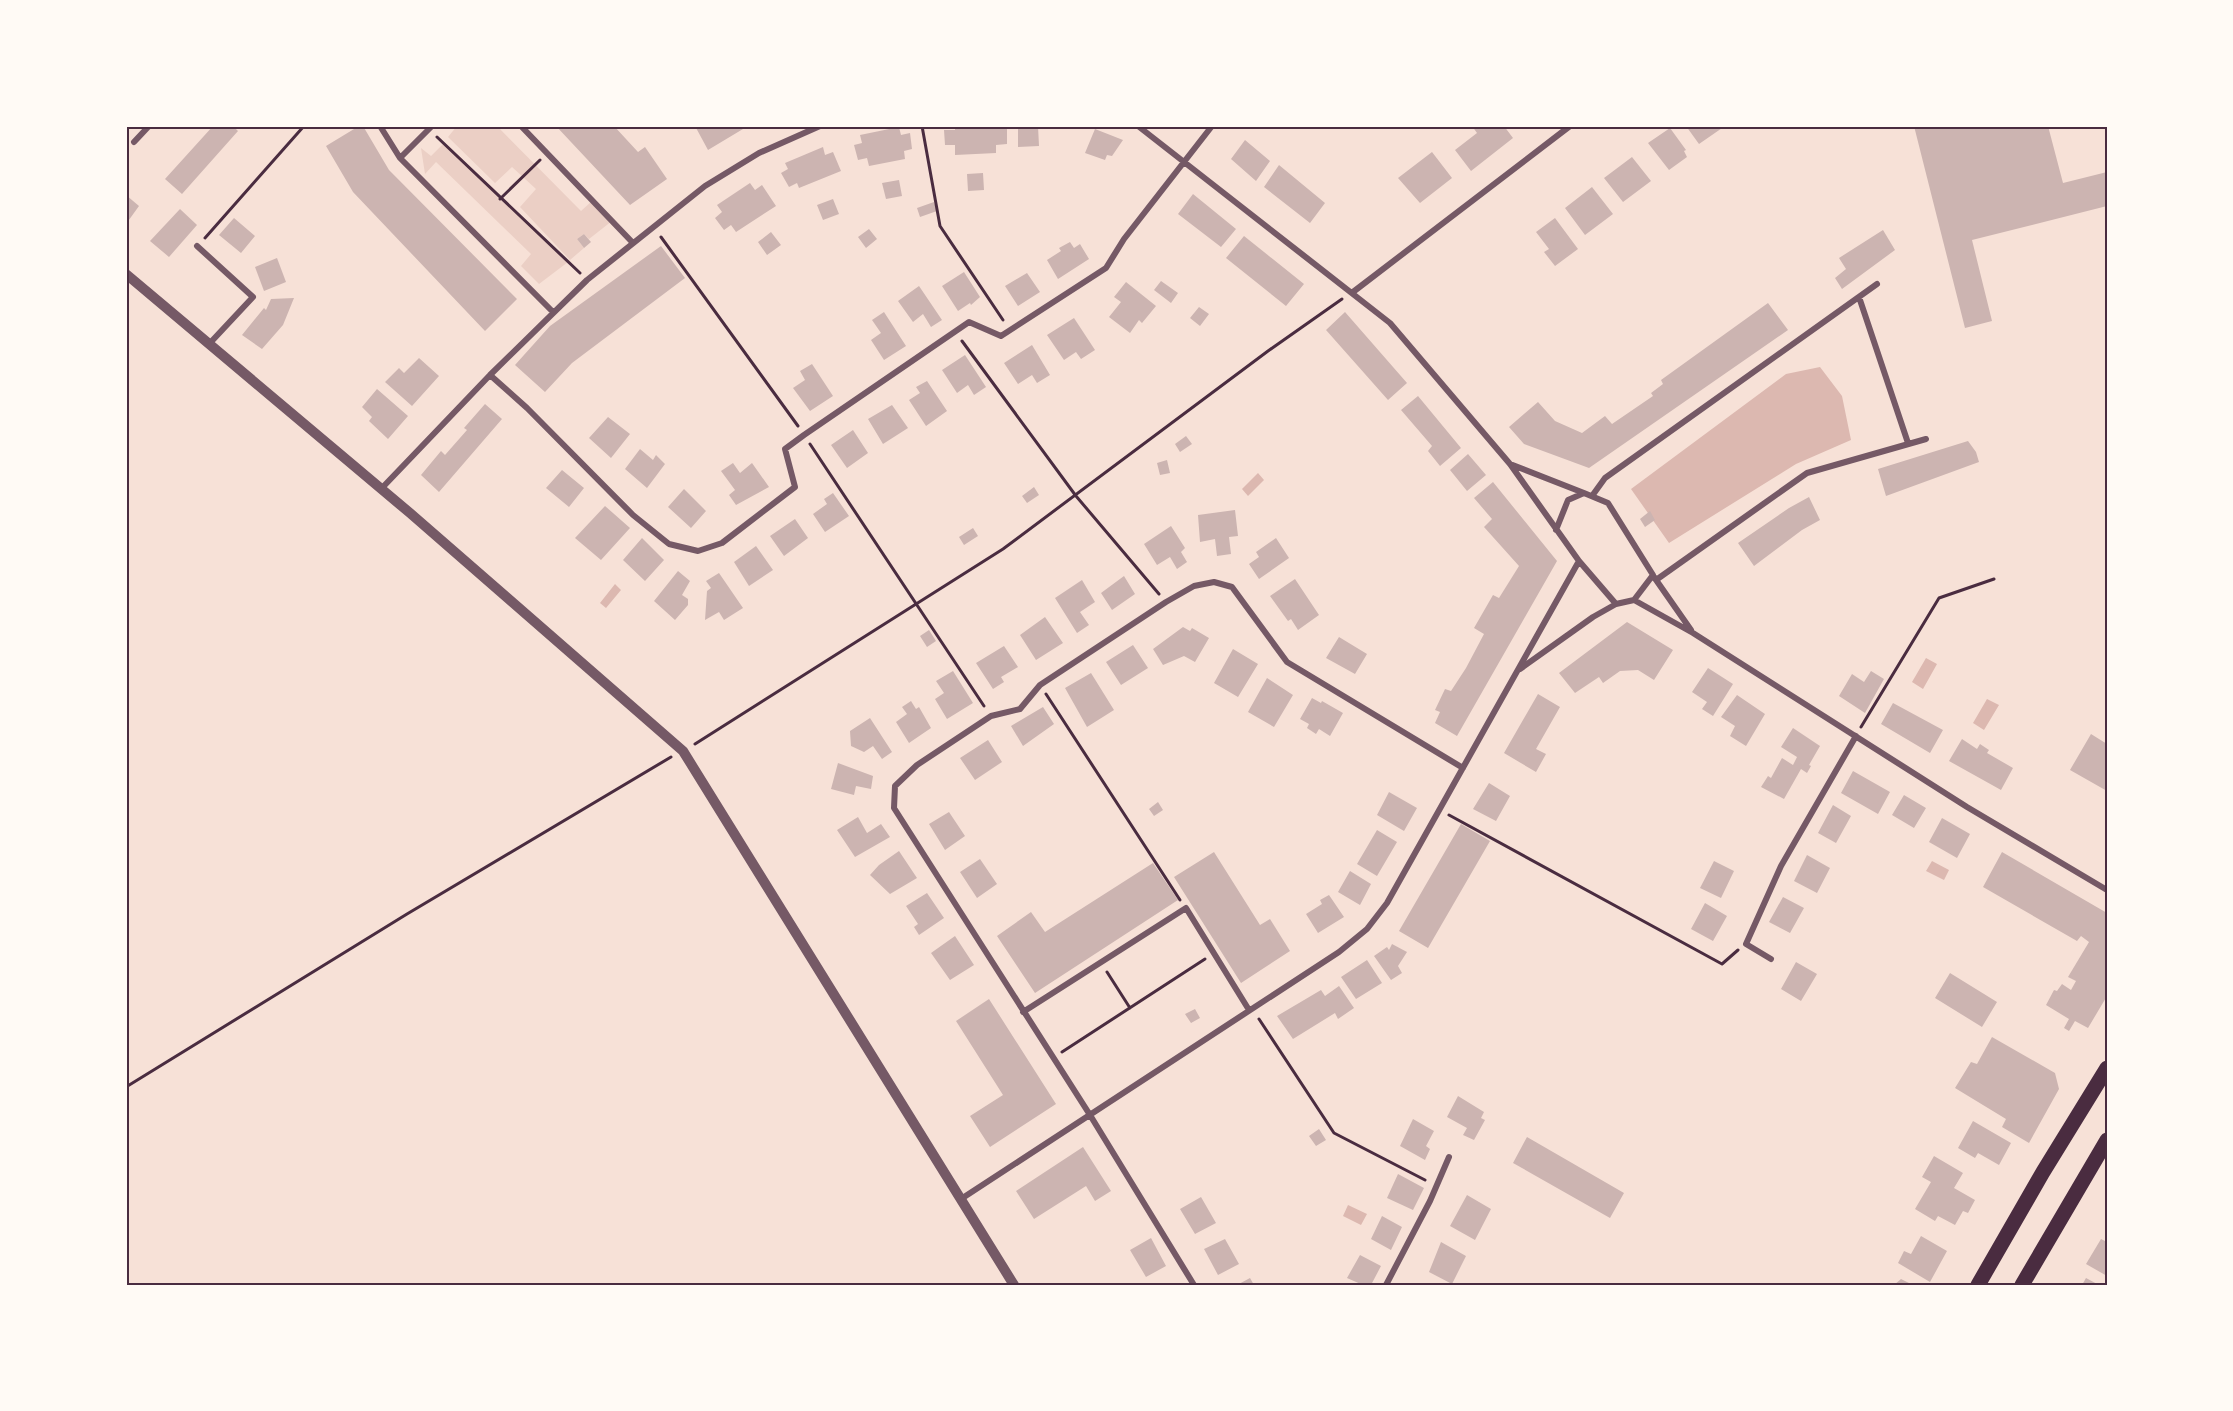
<svg xmlns="http://www.w3.org/2000/svg" width="2233" height="1411" viewBox="0 0 2233 1411" font-family="'DejaVu Sans',sans-serif">
  <rect width="100%" height="100%" fill="#f7e1d7"/>
  <path fill="#ebcfc5" d="M457,126H497L581,211L592,201L612,221L589,239L584,234L577,239L584,248L570,260L520,207L536,189L512,167L495,183L448,137Z
    M444,143L568,262L539,284L521,266L531,254L436,162L425,174L421,148L431,156Z"/>
  <path fill="#dcb8b0" d="M1820,367L1842,396L1851,440L1796,464L1669,543L1631,489L1786,374Z
    M1258,473L1264,480L1248,496L1242,489Z
    M615,584L621,590L606,608L600,603Z
    M1926,658L1937,664L1923,689L1912,682Z
    M1987,699L1999,705L1984,730L1973,723Z
    M1932,861L1949,870L1944,880L1926,871Z
    M1348,1205L1367,1214L1361,1225L1343,1216Z"/>
  <path fill="#ccb4b1" d="M213,126H233L238,131L182,194L165,179Z
    M359,126H363L389,170L517,299L485,331L353,192L326,146Z
    M556,126H614L638,152L645,147L667,179L630,205Z
    M695,126H748L708,150Z
    M955,126L1007,128V144L996,145V153L955,155V145H945L944,130H955Z
    M1018,126H1038L1039,146L1018,147Z
    M1472,126H1504L1513,138L1471,171L1455,150L1477,133Z
    M1686,126H1725L1699,144Z
    M1914,126H2048L2063,183L2107,172V206L1972,240L1992,321L1965,328Z
    M899,127L901,135L910,133L912,149L904,151L905,159L869,166L867,158L858,160L854,145L862,143L860,135Z
    M1670,128L1686,150L1684,151L1687,157L1669,170L1648,143Z
    M1095,129L1123,140L1112,156L1107,155L1105,160L1085,153Z
    M1245,140L1270,161L1256,181L1231,159Z
    M823,147L825,155L833,152L841,171L799,188L797,183L789,187L781,173L788,169L785,163Z
    M1432,152L1452,178L1420,203L1398,178Z
    M1632,157L1651,181L1623,202L1604,178Z
    M1279,165L1325,203L1310,223L1264,187Z
    M983,173L984,190L968,191L967,174Z
    M899,180L902,196L886,199L882,183Z
    M750,183L755,190L762,185L776,206L736,232L731,225L724,230L715,218L722,212L717,205Z
    M1592,187L1613,214L1585,235L1565,208Z
    M1193,194L1236,229L1221,247L1178,214Z
    M126,195L139,206L126,224Z
    M833,199L839,214L823,220L817,205Z
    M934,202L937,211L920,217L917,208Z
    M180,209L197,225L169,257L150,241Z
    M234,218L255,236L241,253L219,235Z
    M1555,218L1578,249L1555,266L1544,252L1549,249L1536,232Z
    M869,229L877,239L866,248L858,237Z
    M1883,230L1895,250L1842,289L1835,278L1846,269L1839,258Z
    M771,232L781,245L767,255L758,242Z
    M584,234L591,242L584,248L577,239Z
    M1244,236L1304,284L1286,306L1226,258Z
    M1070,242L1074,248L1080,244L1089,259L1058,279L1047,260L1061,251L1059,248Z
    M661,246L685,278L572,363L545,392L515,365L550,326Z
    M277,258L286,282L264,291L255,267Z
    M964,272L980,297L971,305L970,303L958,311L942,286Z
    M1027,273L1040,292L1018,306L1005,286Z
    M1161,281L1178,293L1171,303L1154,290Z
    M1126,282L1156,306L1142,323L1139,320L1130,333L1109,317L1121,302L1114,297Z
    M919,286L942,320L931,327L923,314L913,322L898,301Z
    M294,298L283,325L262,349L242,335L264,308L266,310L271,299Z
    M1768,303L1788,330L1589,468L1524,444L1509,427L1538,402L1555,421L1582,433L1605,416L1612,424L1653,396L1651,393L1663,384L1661,380Z
    M1199,307L1209,314L1200,326L1190,318Z
    M884,312L906,346L884,360L871,340L881,333L872,320Z
    M1345,312L1407,383L1388,400L1326,330Z
    M1074,318L1095,350L1081,359L1076,352L1064,360L1047,335Z
    M1032,345L1050,375L1037,383L1032,375L1018,384L1004,363Z
    M965,355L986,387L974,395L968,385L957,393L942,370Z
    M419,358L439,376L412,406L385,382L399,368L404,373Z
    M812,364L833,396L810,411L793,388L805,380L800,371Z
    M927,381L947,411L926,426L909,400L920,393L916,387Z
    M377,389L408,416L388,439L369,421L372,417L362,407Z
    M1418,396L1461,448L1440,466L1428,451L1432,446L1401,410Z
    M485,404L502,419L439,492L421,475L441,451L445,455L467,430L464,428Z
    M892,405L908,428L883,444L868,419Z
    M608,417L630,434L611,458L589,438Z
    M853,430L868,453L847,468L831,445Z
    M1186,436L1192,444L1180,452L1175,444Z
    M1968,441L1976,452L1979,462L1886,496L1878,469Z
    M640,449L653,460L656,455L665,464L647,488L625,469Z
    M1468,454L1486,475L1467,491L1450,470Z
    M1167,460L1170,473L1160,475L1157,463Z
    M733,463L740,473L752,463L769,487L736,505L729,495L735,490L721,471Z
    M562,470L584,488L569,507L546,488Z
    M1493,482L1557,561L1457,736L1435,723L1440,712L1435,710L1445,689L1451,691L1466,668L1484,634L1474,628L1493,595L1499,598L1519,566L1484,527L1492,519L1474,498Z
    M1034,487L1039,495L1027,503L1022,496Z
    M684,489L706,511L691,528L668,507Z
    M833,493L849,516L825,532L813,514L827,504L824,499Z
    M1809,497L1820,520L1802,530L1754,566L1738,543L1789,508Z
    M605,506L630,528L601,560L575,538Z
    M1235,510L1238,536L1229,537L1231,554L1217,556L1215,539L1200,542L1198,515Z
    M1650,511L1655,520L1645,527L1640,519Z
    M795,519L808,538L784,556L770,536Z
    M1171,526L1185,548L1181,552L1187,562L1177,569L1170,557L1157,565L1144,544Z
    M973,528L978,536L964,545L959,537Z
    M642,538L664,560L645,581L623,560Z
    M1276,538L1289,558L1259,579L1249,564L1259,557L1256,552Z
    M756,546L773,570L749,586L734,562Z
    M678,571L690,581L682,595L688,599V605L675,620L654,601Z
    M719,573L743,608L724,620L719,612L705,620L707,591L711,588L706,581Z
    M1124,576L1135,594L1112,610L1101,593Z
    M1295,579L1319,615L1298,630L1291,619L1288,621L1270,596Z
    M1082,580L1095,602L1080,612L1089,625L1077,633L1055,598Z
    M1045,617L1063,643L1036,660L1020,635Z
    M1627,622L1673,650L1654,680L1638,670L1620,671L1603,683L1599,677L1575,693L1559,673Z
    M1183,627L1190,631L1192,628L1209,638L1195,662L1184,656L1163,665L1153,649Z
    M929,630L936,641L927,647L920,636Z
    M1339,637L1367,654L1355,674L1326,658Z
    M1133,645L1148,668L1121,685L1106,662Z
    M1004,646L1018,667L1001,677L1004,682L993,689L976,663Z
    M1233,649L1258,664L1238,697L1214,683Z
    M1708,668L1733,684L1713,716L1702,709L1707,702L1692,692Z
    M953,671L973,703L947,719L935,699L944,693L936,681Z
    M1871,671L1884,679L1865,713L1839,696L1852,674L1864,682Z
    M1091,673L1114,710L1087,727L1065,688Z
    M1267,678L1293,695L1274,727L1248,712Z
    M1538,694L1560,707L1536,749L1546,754L1536,772L1504,753Z
    M1737,695L1765,714L1746,746L1730,736L1735,726L1721,717Z
    M1312,698L1321,703L1322,701L1343,713L1330,736L1319,729L1316,734L1307,728L1309,724L1300,719Z
    M911,701L916,709L919,707L931,728L909,743L896,722L907,714L902,707Z
    M1893,703L1943,730L1930,753L1881,724Z
    M1043,707L1054,724L1023,746L1011,726Z
    M870,718L892,752L882,759L873,746L864,752L851,746L850,731Z
    M1793,728L1820,746L1809,765L1811,766L1807,773L1801,769L1784,799L1761,787L1768,776L1771,778L1782,758L1793,765L1797,757L1781,747Z
    M2091,734L2107,744V791L2070,770Z
    M1962,739L1977,749L1980,744L1989,750L1987,753L2013,768L2001,790L1949,761Z
    M988,740L1002,762L975,780L960,758Z
    M838,763L873,776L871,789L856,786L854,795L831,789Z
    M1853,771L1890,792L1878,814L1841,793Z
    M1489,783L1510,796L1496,821L1473,809Z
    M1389,792L1417,808L1404,831L1377,815Z
    M1904,795L1926,808L1914,828L1892,815Z
    M1158,802L1163,810L1154,816L1149,809Z
    M1833,805L1851,816L1836,843L1818,833Z
    M949,812L965,836L945,850L929,824Z
    M858,817L867,833L881,824L890,837L855,857L837,830Z
    M1942,818L1970,834L1957,858L1929,842Z
    M1461,824L1490,841L1428,948L1399,931Z
    M1377,830L1397,842L1377,876L1357,864Z
    M899,851L917,878L890,894L870,875L879,865Z
    M1214,852L1260,925L1270,919L1290,951L1241,983L1174,877Z
    M2002,852L2107,913V996L2088,1028L2075,1021L2069,1031L2064,1028L2069,1019L2046,1005L2054,990L2057,991L2062,984L2071,990L2076,981L2068,977L2089,942L2081,936L2077,941L1983,887Z
    M1807,855L1830,868L1817,893L1794,881Z
    M980,859L997,884L977,898L960,872Z
    M1714,861L1734,871L1721,898L1700,888Z
    M1153,863L1178,900L1035,993L997,936L1031,912L1045,932Z
    M1350,871L1371,884L1360,905L1338,892Z
    M927,893L944,918L919,935L914,927L918,924L906,906Z
    M1329,895L1344,917L1318,933L1306,914L1322,904L1320,900Z
    M1783,897L1804,908L1790,933L1769,922Z
    M1705,903L1727,916L1713,941L1691,929Z
    M955,936L974,965L950,980L931,953Z
    M1392,944L1407,952L1398,966L1402,973L1391,980L1374,956L1387,947L1389,950Z
    M1367,960L1382,983L1356,999L1341,977Z
    M1796,962L1817,974L1801,1001L1781,989Z
    M1950,973L1997,1002L1982,1027L1935,998Z
    M1339,986L1354,1008L1338,1019L1335,1013L1293,1039L1277,1016L1321,990L1325,996Z
    M989,999L1056,1104L990,1147L970,1116L1003,1095L956,1021Z
    M1195,1009L1200,1018L1191,1023L1185,1014Z
    M1992,1037L2055,1073L2059,1089L2029,1143L2002,1127L2006,1119L1955,1088L1971,1062L1977,1064Z
    M1458,1096L1484,1112L1481,1118L1485,1120L1474,1140L1463,1135L1467,1128L1447,1117Z
    M1413,1119L1434,1131L1426,1146L1430,1149L1425,1160L1400,1146Z
    M1973,1121L2011,1143L1999,1165L1978,1153L1975,1158L1958,1148Z
    M1319,1129L1326,1140L1316,1146L1309,1136Z
    M1527,1137L1624,1193L1610,1218L1513,1163Z
    M1083,1147L1111,1191L1095,1201L1086,1186L1034,1219L1016,1191Z
    M1934,1156L1963,1173L1954,1188L1975,1200L1968,1213L1963,1211L1955,1225L1938,1216L1935,1221L1915,1209L1931,1182L1922,1177Z
    M1398,1174L1424,1188L1413,1210L1387,1198Z
    M1467,1195L1491,1209L1475,1240L1450,1226Z
    M1201,1197L1216,1223L1195,1234L1180,1209Z
    M1382,1216L1402,1227L1391,1250L1371,1239Z
    M1921,1236L1947,1251L1930,1282L1898,1263L1904,1251L1911,1254Z
    M1151,1238L1166,1266L1146,1277L1130,1250Z
    M1225,1239L1239,1264L1218,1275L1204,1249Z
    M2101,1239L2107,1242V1276L2086,1264Z
    M1441,1242L1466,1256L1452,1284L1429,1272Z
    M1360,1255L1381,1266L1371,1285H1363L1347,1278Z
    M1250,1278L1254,1285H1237Z
    M2086,1278L2099,1285H2082Z
    M1901,1279L1913,1285H1894Z"/>
  <g fill="none" stroke-linecap="round" stroke-linejoin="round">
    <path stroke="#4a2c40" stroke-width="3" d="M922,126L940,226L1003,320
      M437,137L580,273
      M500,199L540,160
      M661,237L798,426
      M205,238L304,126
      M962,341L1076,496L1159,594
      M810,444L984,706
      M1046,694L1180,900
      M1861,727L1939,598L1994,579
      M695,744L1003,549L1268,351L1342,299
      M1449,815L1722,964L1738,950
      M1107,972L1130,1008
      M1259,1019L1334,1133L1425,1180
      M1062,1052L1205,959
      M126,1087L407,914L671,757"/>
    <path stroke="#755966" stroke-width="6" d="M380,126L400,158L553,312
      M521,126L633,243
      M1138,126L1390,323L1510,464L1579,561L1616,604L1634,600L1653,575L1608,503L1584,493L1568,500L1556,530
      M134,142L149,126
      M400,158L432,126
      M197,246L253,297L210,343
      M1353,292L1570,126
      M1859,297L1908,443
      M490,375L527,408L633,515L669,544L698,551L722,543L795,487L785,449L804,435L969,322L1001,336L1106,268L1124,239L1212,126
      M1510,464L1584,493
      M381,489L490,375L587,280L705,186L759,153L820,126
      M1592,496L1605,478L1877,284
      M1654,577L1691,630
      M1656,580L1807,473L1926,439
      M1634,600L1693,633L1967,807L2107,890
      M1520,669L1593,617L1616,604
      M1771,959L1746,944L1781,866L1856,736
      M1023,1012L1186,908L1249,1010
      M961,1199L1339,952L1367,929L1387,903L1579,561
      M1194,1285L1090,1115L894,808L895,786L917,765L991,716L1020,709L1040,685L1166,602L1194,586L1214,582L1232,587L1287,662L1463,768
      M1386,1285L1430,1201L1449,1157"/>
    <path stroke="#755966" stroke-width="10" d="M126,274L410,513L683,751L1014,1285"/>
    <path stroke="#4a2c40" stroke-width="15" d="M1978,1285L2043,1172L2107,1068
      M2022,1285L2107,1140"/>
  </g>
  <rect width="2233" height="1411" fill="none" stroke="#fffaf5" stroke-width="255"/>
  <rect x="128" y="128" width="1978" height="1156" fill="none" stroke="#4a2c40" stroke-width="2"/>
</svg>
